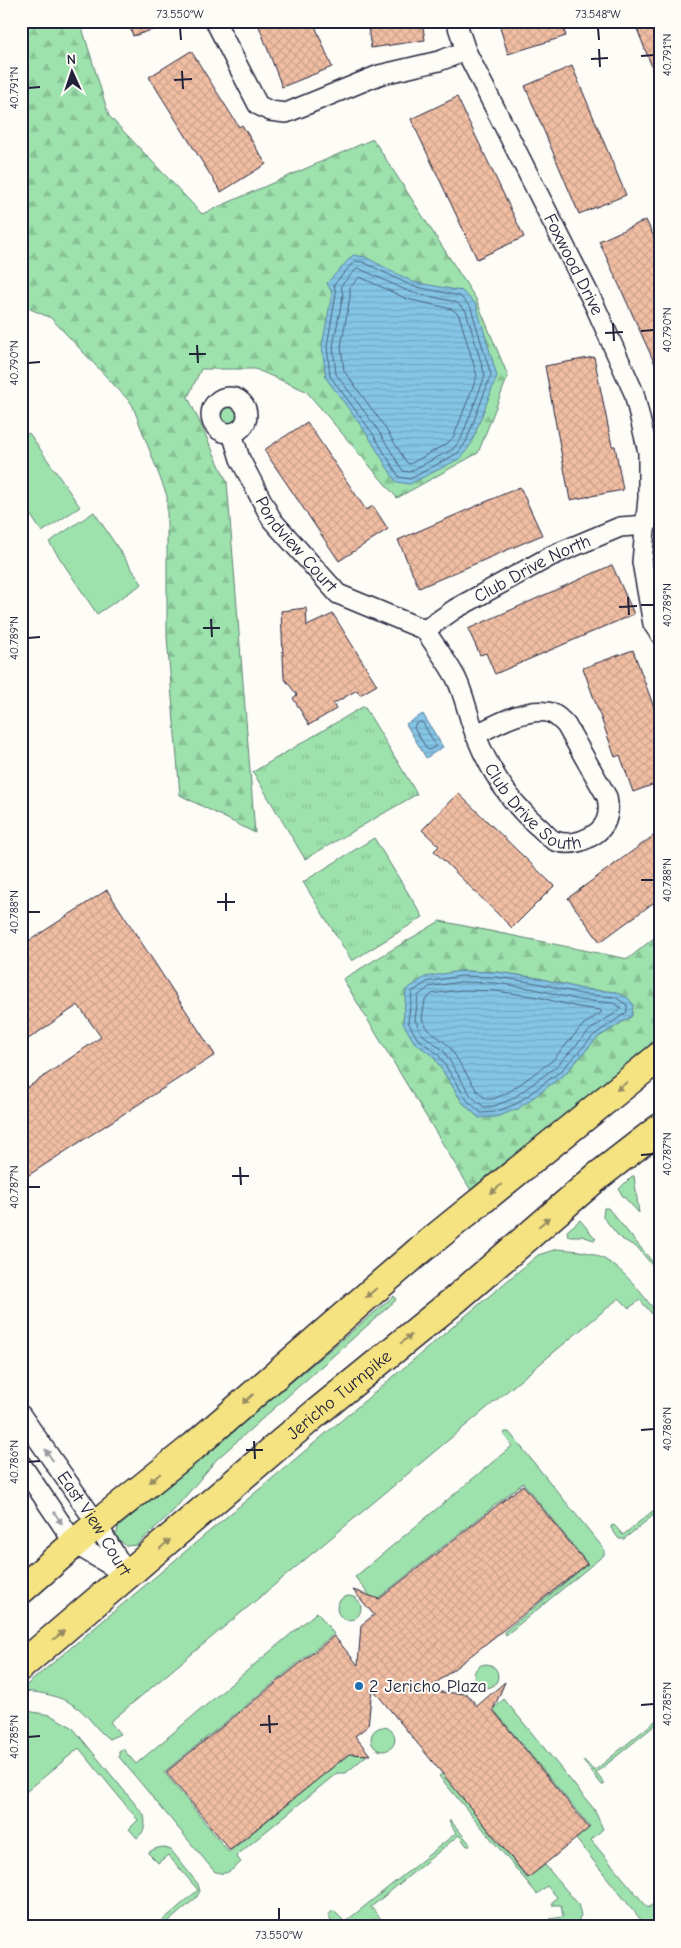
<svg xmlns="http://www.w3.org/2000/svg" width="681" height="1948" viewBox="0 0 681 1948" font-family="'Comic Neue',sans-serif">
  <defs>
    <pattern id="forest-firs" width="22" height="20" patternUnits="userSpaceOnUse" patternTransform="scale(1.25)"><rect width="22" height="20" fill="#9de1ac"/><path d="M5 1l3.5 6h-7zM16 11l3.5 6h-7z" fill="#87c195"/></pattern>
    <pattern id="park-tufts" width="24" height="20" patternUnits="userSpaceOnUse" patternTransform="scale(1.25)"><rect width="24" height="20" fill="#9de1ac"/><path d="M3 7l-1-3M5 7V3M7 7l1-3M15 17l-1-3M17 17v-4M19 17l1-3" fill="none" stroke="#87c195"/></pattern>
    <pattern id="water-rules" width="6" height="5" patternUnits="userSpaceOnUse" patternTransform="scale(1.25)"><rect width="6" height="5" fill="#85c5e6"/><path d="M0 2.5h6" fill="none" stroke="#73a9c6"/></pattern>
    <pattern id="building-cross-hatch" width="8" height="8" patternUnits="userSpaceOnUse" patternTransform="scale(1.25)"><rect width="8" height="8" fill="#f1bea3"/><path d="M0 0l8 8M0 8l8-8" fill="none" stroke="#cea38d"/></pattern>
  </defs>
  <rect width="100%" height="100%" fill="#fdfcf7"/>
  <filter id="ink" filterUnits="userSpaceOnUse"><feTurbulence type="fractalNoise" baseFrequency=".02" numOctaves="2"/><feDisplacementMap in="SourceGraphic" scale="10" xChannelSelector="R" yChannelSelector="G"/><feConvolveMatrix kernelMatrix="1 2 1 2 8 2 1 2 1" color-interpolation-filters="sRGB"/></filter>
  <g filter="url(#ink)">
    <path fill="#9de1ac" stroke="#608274" d="M214 415a14 14 0 1 1 28 0a14 14 0 1 1-28 0Z
      M29,433L80,507L42,532L21,501V438Z
      M94,512L142,584L97,614L49,542Z
      M632,1176H634L639,1213L622,1195L619,1189Z
      M604,1208H608L660,1271V1275L638,1248L620,1238L603,1217Z
      M580,1220L596,1239L594,1240L582,1236H568L567,1231Z
      M557,1249C566,1250 576,1250 585,1252C619,1259 639,1291 660,1317V1323L640,1300L629,1308L619,1298L110,1722L120,1734L109,1739C96,1730 88,1714 75,1706C61,1696 40,1692 23,1691V1688L538,1255Z
      M394,1296L396,1300L217,1459L174,1510L137,1545L126,1546L116,1537L118,1527Z
      M505,1432H509L604,1549V1555L506,1635L504,1632L588,1564L523,1483L377,1599L370,1596L355,1577L512,1446L504,1435Z
      M660,1505V1510L624,1539H619L611,1528V1526L614,1525L623,1535Z
      M337 1608a12 12 0 1 1 24 0a12 12 0 1 1-24 0Z
      M317,1612L334,1634L164,1772L229,1852L351,1752L358,1755L364,1752L366,1756L346,1773H337L236,1856L241,1862C232,1870 226,1877 214,1871L119,1757V1752L123,1749L136,1764Z
      M474 1676a12 12 0 1 1 24 0a12 12 0 1 1-24 0Z
      M504,1699L594,1809L603,1829L591,1840L648,1908L658,1900C661,1907 661,1915 657,1921L648,1922L641,1920L576,1839L590,1827L493,1709Z
      M27,1711L50,1715L72,1727L144,1815C146,1826 145,1831 137,1838L129,1829L138,1820L79,1748L21,1796V1712Z
      M660,1717V1721L596,1773L604,1783V1785H602L583,1761H585L594,1771Z
      M371 1739a12 12 0 1 1 24 0a12 12 0 1 1-24 0Z
      M443,1773L527,1878L545,1865L578,1904L581,1915L576,1926L551,1927L550,1919L563,1917L561,1905H552V1903L557,1897L547,1886L537,1894L439,1776Z
      M449,1821H451L470,1844L469,1846H467L459,1835L371,1907L381,1919L333,1924L328,1916L333,1910L345,1922L456,1833Z
      M162,1847L171,1850L198,1884L200,1891L196,1898L162,1927H155L198,1890L168,1855L158,1863L148,1853L154,1849Z"/>
    <path fill="url(#forest-firs)" stroke="#608274" fill-rule="evenodd" d="M21,21H80L109,116L202,214L373,139L476,299L508,376L478,453L397,498L306,391L255,369H201L188,397L227,482L255,833L180,795L167,637V496L132,404L51,318L21,305Z
      M440,921L628,959L660,933V1054L472,1192L343,979ZM460,971L497,972L538,978L582,989L616,992L632,1016L597,1038L565,1074L479,1118L463,1103L434,1057Z"/>
    <path fill="url(#park-tufts)" stroke="#608274" d="M364,706L417,794L305,859L253,772Z
      M374,838L423,917L352,961L303,882Z"/>
    <path fill="url(#water-rules)" stroke="#5d84a2" d="M353,255L365,257L413,282L462,291L476,304L497,376L471,444L461,458L410,484L396,482L367,434L326,378L322,346L332,293L327,283Z
      M423,714L443,747L426,758L406,724Z
      M460,971L497,972L538,978L582,989L616,992L628,998L633,1004L632,1016L597,1038L565,1074L518,1109L496,1117L479,1118L463,1103L434,1057L414,1042L403,1023L406,990L425,977Z"/>
    <g fill="none" stroke-linecap="round" stroke-linejoin="round">
      <path stroke="#4a637f" stroke-width="1" d="M355,261L363,262L412,286L460,296L471,308L491,375L466,442L458,453L410,479L399,477L371,431L330,376L327,346L336,294L334,285Z
        M358,268L410,292L456,302L466,311L485,376L461,439L453,449L409,472L403,471L376,427L336,374L333,346L343,295L341,286Z
        M360,277L407,299L452,309L459,315L477,376L454,436L448,443L410,464L407,463L382,423L344,371L341,346L350,297V288Z
        M420,722L423,723L435,744V747L429,750L427,749L414,728L415,725Z
        M461,976L496,977L537,983L581,994L615,997L627,1005V1012L594,1035L561,1071L516,1104L495,1112L481,1113L467,1100L438,1054L417,1038L408,1022L412,992L427,982Z
        M461,982L496,983L535,989L579,1000L613,1003L620,1007L621,1009L590,1030L557,1066L512,1099L494,1106L484,1107L471,1096L443,1050L422,1034L415,1020L418,996L429,987Z
        M462,990L495,991L533,996L578,1007L600,1010L602,1012L583,1025L552,1061L509,1092L493,1099H486L477,1091L449,1046L428,1029L422,1019L425,1000L432,994Z"/>
    </g>
    <path fill="url(#building-cross-hatch)" stroke="#22223b" d="M128,21H170L171,24L133,36Z
      M257,21H313L332,67L282,87Z
      M367,21H422L425,40L371,48Z
      M498,21H561L566,36L508,54Z
      M634,21H660V85H659Z
      M191,51L239,127L242,125L266,164L221,192L149,77Z
      M572,66L626,195L579,214L525,86Z
      M457,97L524,237L477,259L411,119Z
      M646,220L660,250V375L599,241Z
      M594,357L612,446H615L623,490L570,500L545,366Z
      M307,422L366,510L373,506L388,529L339,561L264,450Z
      M520,487L542,535L419,588L398,540Z
      M612,565L634,614L495,674L486,653L480,655L468,629Z
      M306,608L307,626L333,614L377,685L360,695L357,690L333,704L336,709L309,725L293,698L297,695L284,678L281,611Z
      M633,650L660,724V782L633,792L620,755L615,757L583,668Z
      M458,793L554,886L512,928L434,851L439,846L422,830Z
      M660,831V898L600,942L568,898Z
      M107,890L215,1055L21,1180V1092L101,1037L78,1005L21,1044V946Z
      M523,1485L587,1564L426,1691L467,1694L477,1706L505,1682L493,1710L589,1828L528,1878L372,1688L368,1726L355,1736L370,1755L349,1754L230,1850L166,1772L334,1636L358,1665L361,1625L374,1615L353,1590L379,1599Z"/>
    <g fill="none" stroke-linecap="round" stroke-linejoin="round">
      <defs>
        <g id="street">
          <path d="M215,21L258,105L270,111L286,113L379,75L439,61L466,51L456,21"/>
          <path id="s1" d="M466,51L595,306L634,393L648,452V498L642,562L653,624L660,634"/>
          <circle cx="229" cy="415" r="18"/>
          <path id="s2" d="M232,433L240,459L272,520L338,594L425,630"/>
          <path id="s3" d="M425,630C435,646 447,661 456,678C465,696 468,717 476,736C490,771 512,805 541,829C545,833 550,839 555,841C570,846 583,842 595,834C608,825 610,812 607,797L566,725C561,720 555,713 547,712C524,708 495,725 475,735"/>
          <path id="s4" d="M425,630L455,609L551,556L620,527L647,525"/>
          <path id="s5" d="M21,1415L97,1524L128,1576"/>
          <path d="M21,1464L75,1544L125,1574"/>
        </g>
        <g id="primary">
          <path d="M21,1590L97,1524L193,1447L419,1251L660,1056"/>
          <path id="s6" d="M21,1666L315,1414L456,1299L598,1176L660,1128"/>
        </g>
      </defs>
      <use href="#street" stroke="#22223b" stroke-width="22"/>
      <use href="#primary" stroke="#22223b" stroke-width="31"/>
      <use href="#street" stroke="#fdfcf7" stroke-width="19"/>
      <use href="#primary" stroke="#f5e382" stroke-width="28"/>
    </g>
    <defs><path id="oneway-solid" d="M-6-.8H1V-3.2L6.5 0L1 3.2V.8H-6Z" transform="scale(1.25)"/></defs>
    <g fill="#968c62">
      <use href="#oneway-solid" transform="translate(622 1086) rotate(141)"/>
      <use href="#oneway-solid" transform="translate(496 1189) rotate(141)"/>
      <use href="#oneway-solid" transform="translate(544 1222) rotate(-40)"/>
      <use href="#oneway-solid" transform="translate(371 1293) rotate(139)"/>
      <use href="#oneway-solid" transform="translate(406 1339) rotate(-39)"/>
      <use href="#oneway-solid" transform="translate(248 1399) rotate(139)"/>
      <use href="#oneway-solid" transform="translate(155 1478) rotate(141)"/>
      <use href="#oneway-solid" transform="translate(165 1544) rotate(-41)"/>
      <use href="#oneway-solid" transform="translate(59 1635) rotate(-40)"/>
    </g>
    <g fill="#9a9aa2">
      <use href="#oneway-solid" transform="translate(49 1455) rotate(-125)"/>
      <use href="#oneway-solid" transform="translate(58 1518) rotate(56)"/>
    </g>
  </g>
  <path fill="none" stroke="#22223b" stroke-width="2" d="M180,28L181,40M598,28L599,40M599,49L600,67M641,56L654,55M591,59L608,58M182,71L183,89M174,80L192,79M28,88L40,87M613,323L614,341M641,331L654,330M605,333L623,332M197,345L198,363M189,354H206M28,363L40,362M628,597L629,615M641,605H654M619,607L637,606M211,619L212,637M203,628H220M28,638L40,637M641,880H654M226,893V911M217,902H235M28,912H40M641,1155L654,1154M240,1167L241,1185M232,1176H249M28,1187H40M641,1430L654,1429M254,1441L255,1459M246,1450H263M28,1462L40,1461M641,1705L654,1704M269,1715L270,1733M260,1725L278,1724M28,1737L40,1736M279,1908V1920"/>
  <circle fill="#1f6fb2" stroke="#fdfcf7" stroke-width="2" cx="359" cy="1686" r="5"/>
  <g text-anchor="middle" dominant-baseline="central" stroke-width="4" stroke-linejoin="round" paint-order="stroke">
    <g font-size="18" fill="#22223b" stroke="#fdfcf7">
      <text stroke="none"><textPath href="#s1" startOffset="239">Foxwood Drive</textPath></text>
      <text stroke="none"><textPath href="#s2" startOffset="130">Pondview Court</textPath></text>
      <text stroke="none"><textPath href="#s4" startOffset="124">Club Drive North</textPath></text>
      <text stroke="none"><textPath href="#s3" startOffset="214">Club Drive South</textPath></text>
      <text stroke="none"><textPath href="#s6" startOffset="418">Jericho Turnpike</textPath></text>
      <text stroke="none"><textPath href="#s5" startOffset="131">East View Court</textPath></text>
    </g>
    <g font-size="18" fill="#22223b" stroke="#fdfcf7" text-anchor="start">
      <text x="369" y="1686">2 Jericho Plaza</text>
    </g>
  </g>
  <rect width="681" height="1948" fill="none" stroke="#fdfcf7" stroke-width="55"/>
  <g transform="translate(72 72) rotate(357)" stroke="#fdfcf7" stroke-width="4" paint-order="stroke">
  <path d="M0-4L9 19L0 12L-9 19Z" fill="#22223b"/>
  <text y="-8" font-size="14" font-weight="bold" text-anchor="middle" fill="#22223b">N</text>
  </g>
  <rect x="28" y="28" width="626" height="1892" fill="none" stroke="#22223b" stroke-width="2"/>
  <g font-size="12" text-anchor="middle" fill="#22223b">
    <text x="180" y="18">73.550°W</text>
    <text x="598" y="18">73.548°W</text>
    <text transform="translate(667 55) rotate(-90)" y="4">40.791°N</text>
    <text transform="translate(14 88) rotate(-90)" y="4">40.791°N</text>
    <text transform="translate(667 330) rotate(-90)" y="4">40.790°N</text>
    <text transform="translate(14 363) rotate(-90)" y="4">40.790°N</text>
    <text transform="translate(667 605) rotate(-90)" y="4">40.789°N</text>
    <text transform="translate(14 638) rotate(-90)" y="4">40.789°N</text>
    <text transform="translate(667 880) rotate(-90)" y="4">40.788°N</text>
    <text transform="translate(14 912) rotate(-90)" y="4">40.788°N</text>
    <text transform="translate(667 1154) rotate(-90)" y="4">40.787°N</text>
    <text transform="translate(14 1187) rotate(-90)" y="4">40.787°N</text>
    <text transform="translate(667 1429) rotate(-90)" y="4">40.786°N</text>
    <text transform="translate(14 1462) rotate(-90)" y="4">40.786°N</text>
    <text transform="translate(667 1704) rotate(-90)" y="4">40.785°N</text>
    <text transform="translate(14 1737) rotate(-90)" y="4">40.785°N</text>
    <text x="279" y="1939">73.550°W</text>
  </g>
</svg>
